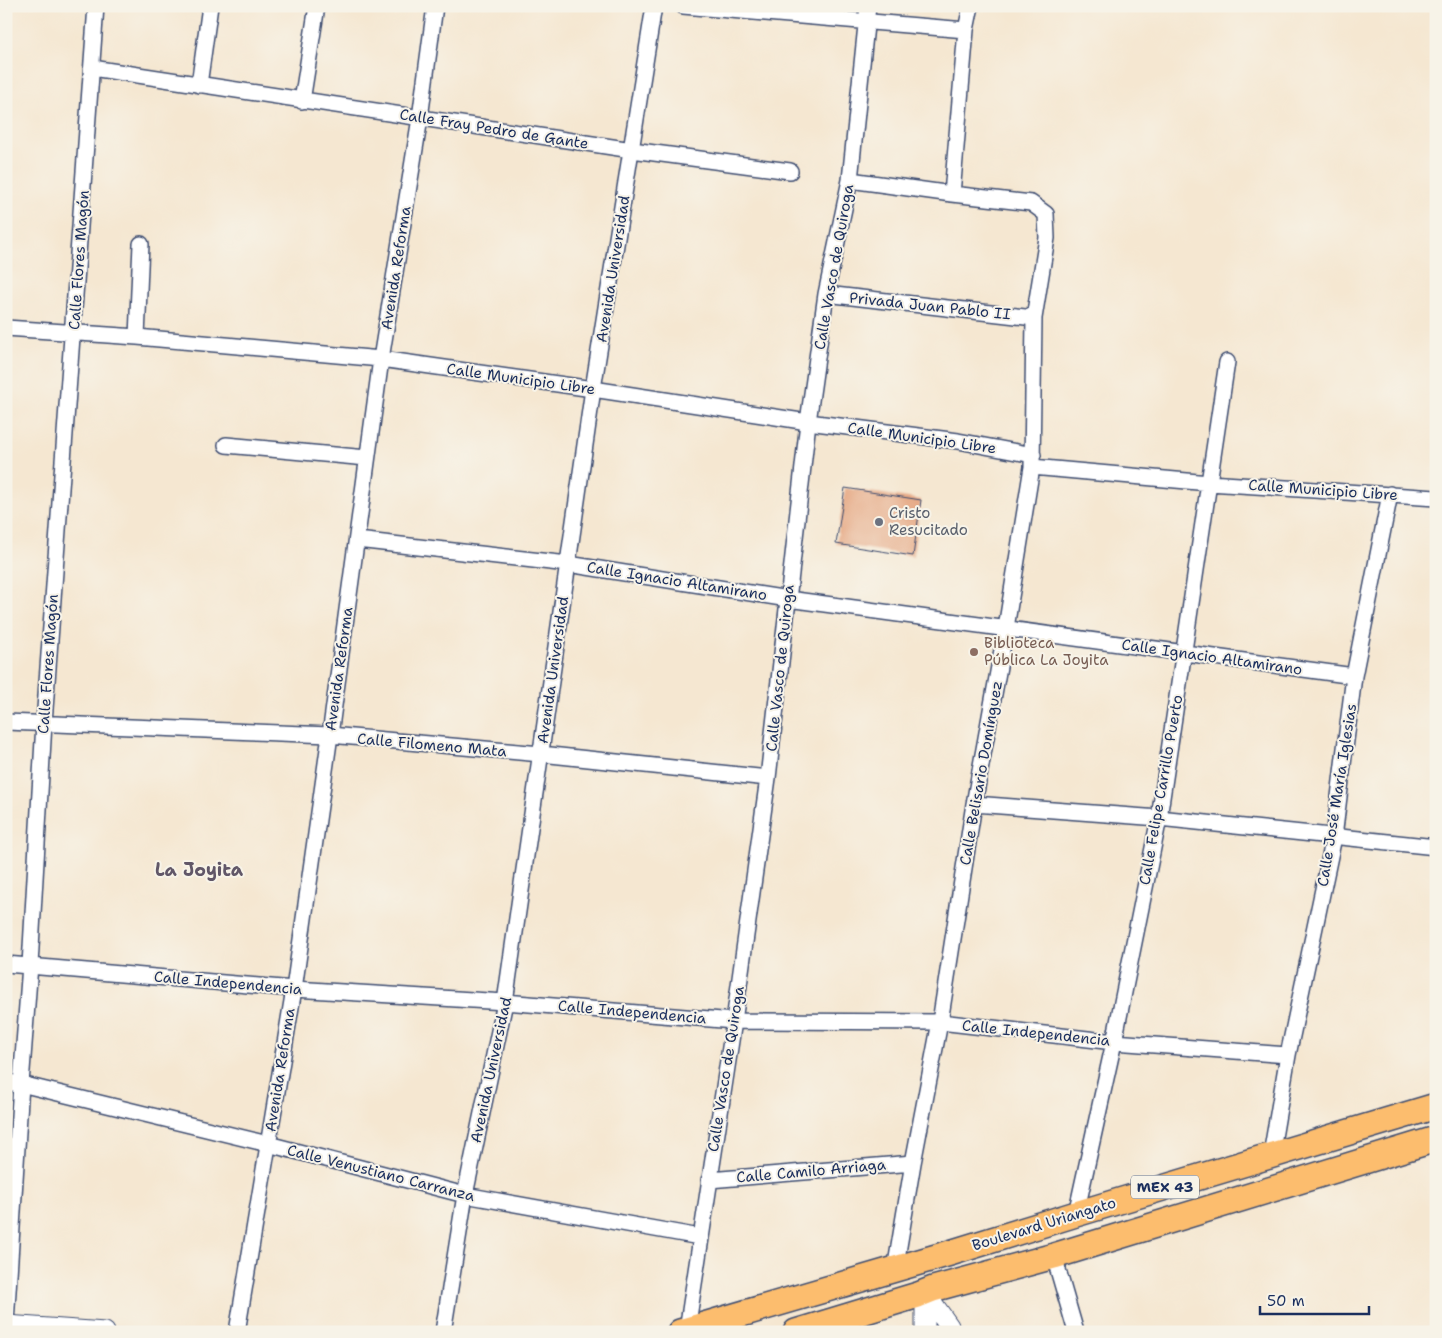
<svg xmlns="http://www.w3.org/2000/svg" width="1442" height="1338" viewBox="0 0 1442 1338" font-family="'Shantell Sans',sans-serif">
  <rect width="100%" height="100%" fill="#f7f3e8"/>
  <filter id="ink" filterUnits="userSpaceOnUse"><feTurbulence type="fractalNoise" baseFrequency=".02" numOctaves="2"/><feDisplacementMap in="SourceGraphic" scale="10" xChannelSelector="R" yChannelSelector="G"/><feConvolveMatrix kernelMatrix="1 2 1 2 8 2 1 2 1" color-interpolation-filters="sRGB"/></filter>
  <filter id="wash" filterUnits="userSpaceOnUse"><feTurbulence type="fractalNoise" baseFrequency=".0096" numOctaves="4" result="noise"/><feDisplacementMap in="SourceGraphic" scale="20" xChannelSelector="R" yChannelSelector="G"/><feGaussianBlur stdDeviation="1.12" result="paint"/><feColorMatrix in="noise" values="0 0 0 0 0 0 0 0 0 0 0 0 0 0 0 0 0 1.4 0 .05"/><feComposite in="paint" operator="in"/></filter>
  <g filter="url(#wash)">
    <rect width="100%" height="100%" fill="#f5e7d1"/>
    <g id="blocks">
      <path fill="#e4a27b" d="M845,488L921,500L913,556L836,544Z"/>
    </g>
  </g>
  <g filter="url(#ink)">
    <use href="#blocks" fill-opacity="0" stroke="#3c4b6f" stroke-width="1"/>
    <g fill="none" stroke-linecap="round" stroke-linejoin="round">
      <defs>
        <path id="minor" d="M683,6L966,30
          M92,68L632,150L790,171
          M199,85L210,6
          M302,101L317,6
          M850,180L952,194L1031,203L1046,214L1047,238L1034,318L1032,467L1006,628L974,804L940,1022L913,1163L895,1270
          M952,194L966,30L971,6
          M826,294L1034,318
          M6,328L137,337L381,359L593,389L808,422L958,441L1033,455
          M137,337L141,244
          M226,445L367,458
          M1032,467L1209,483L1436,498
          M357,540L568,564L788,599L1354,676
          M6,722L330,735L541,754L768,778
          M974,804L1159,818L1436,847
          M6,964L294,989L505,1002L734,1021L940,1022L1114,1042L1288,1055
          M6,1082L21,1084L268,1144L465,1195L700,1237
          M1271,1155L1288,1055L1334,837L1354,676L1390,494
          M709,1180L913,1163
          M1076,1214L1114,1042L1159,818L1227,362
          M1054,1256L1076,1332
          M6,1323L21,1084L30,965L44,723L96,6
          M687,1330L734,1021L768,778L808,422L826,294L850,180L868,6
          M237,1332L294,989L330,735L381,359L420,118L435,6
          M443,1332L465,1195L505,1002L593,389L654,6"/>
        <path id="tertiary" d="M925,1292L949,1326L950,1332
          M925,1292V1332
          M6,1325L105,1332"/>
        <path id="primary" d="M680,1332L950,1253L1076,1214L1436,1106
          M796,1332L918,1295L933,1289L1054,1256L1436,1139"/>
      </defs>
      <use href="#minor" stroke="#3c4b6f" stroke-width="18"/>
      <use href="#tertiary" stroke="#3c4b6f" stroke-width="21"/>
      <use href="#primary" stroke="#3c4b6f" stroke-width="28"/>
      <use href="#minor" stroke="#fff" stroke-width="15"/>
      <use href="#tertiary" stroke="#fff" stroke-width="19"/>
      <use href="#primary" stroke="#fcbd6e" stroke-width="25"/>
    </g>
  </g>
  <circle fill="#6b7280" stroke="#f7f3e8" stroke-width="2" cx="879" cy="522" r="5"/>
  <circle fill="#8d6e63" stroke="#f7f3e8" stroke-width="2" cx="974" cy="652" r="5"/>
  <g text-anchor="middle" dominant-baseline="central" stroke-width="4" stroke-linejoin="round" paint-order="stroke">
    <rect fill="#f7f3e8" stroke="#5d6a87" stroke-width="1" x="1131" y="1175.5" width="68" height="23" rx="4"/>
    <g font-size="14" font-weight="bold" fill="#1b2f5e">
      <text x="1165" y="1187">MEX 43</text>
    </g>
    <g font-size="15" fill="#1b2f5e" stroke="#f7f3e8">
      <text transform="translate(494 129) rotate(9)">Calle Fray Pedro de Gante</text>
      <text transform="translate(79 260) rotate(-86)">Calle Flores Magón</text>
      <text transform="translate(834 267) rotate(-80)">Calle Vasco de Quiroga</text>
      <text transform="translate(396 268) rotate(-81)">Avenida Reforma</text>
      <text transform="translate(613 269) rotate(-81)">Avenida Universidad</text>
      <text transform="translate(930 306) rotate(6)">Privada Juan Pablo II</text>
      <text transform="translate(521 379) rotate(8)">Calle Municipio Libre</text>
      <text transform="translate(922 438) rotate(8)">Calle Municipio Libre</text>
      <text transform="translate(1323 490) rotate(4)">Calle Municipio Libre</text>
      <text transform="translate(677 581) rotate(9)">Calle Ignacio Altamirano</text>
      <text transform="translate(1212 657) rotate(8)">Calle Ignacio Altamirano</text>
      <text transform="translate(48 664) rotate(-86)">Calle Flores Magón</text>
      <text transform="translate(780 668) rotate(-84)">Calle Vasco de Quiroga</text>
      <text transform="translate(339 669) rotate(-82)">Avenida Reforma</text>
      <text transform="translate(553 670) rotate(-82)">Avenida Universidad</text>
      <text transform="translate(432 745) rotate(5)">Calle Filomeno Mata</text>
      <text transform="translate(981 773) rotate(-80)">Calle Belisario Domínguez</text>
      <text transform="translate(1161 790) rotate(-80)">Calle Felipe Carrillo Puerto</text>
      <text transform="translate(1337 795) rotate(-81)">Calle José María Iglesias</text>
      <text transform="translate(228 983) rotate(5)">Calle Independencia</text>
      <text transform="translate(632 1012) rotate(5)">Calle Independencia</text>
      <text transform="translate(1036 1033) rotate(6)">Calle Independencia</text>
      <text transform="translate(726 1069) rotate(-81)">Calle Vasco de Quiroga</text>
      <text transform="translate(280 1070) rotate(-81)">Avenida Reforma</text>
      <text transform="translate(491 1070) rotate(-78)">Avenida Universidad</text>
      <text transform="translate(811 1171) rotate(-5)">Calle Camilo Arriaga</text>
      <text transform="translate(381 1173) rotate(14)">Calle Venustiano Carranza</text>
      <text transform="translate(1044 1224) rotate(-17)">Boulevard Uriangato</text>
    </g>
    <g font-size="15" fill="#5b616d" stroke="#f7f3e8" text-anchor="start">
      <text x="889" y="513">Cristo<tspan x="889" dy="17">Resucitado</tspan></text>
    </g>
    <g font-size="15" fill="#785e54" stroke="#f7f3e8" text-anchor="start">
      <text x="984" y="643">Biblioteca<tspan x="984" dy="17">Pública La Joyita</tspan></text>
    </g>
    <g font-size="18" font-weight="bold" fill="#615768" stroke="#f7f3e8">
      <text x="199" y="870">La Joyita</text>
    </g>
  </g>
  <rect width="1442" height="1338" fill="none" stroke="#f7f3e8" stroke-width="25"/>
  <path d="M1260 1306v8h109v-8" fill="none" stroke="#1b2f5e" stroke-width="2.5"/>
  <text x="1267" y="1306" font-size="15" fill="#1b2f5e" stroke="#f7f3e8" stroke-width="4" paint-order="stroke">50 m</text>
</svg>
